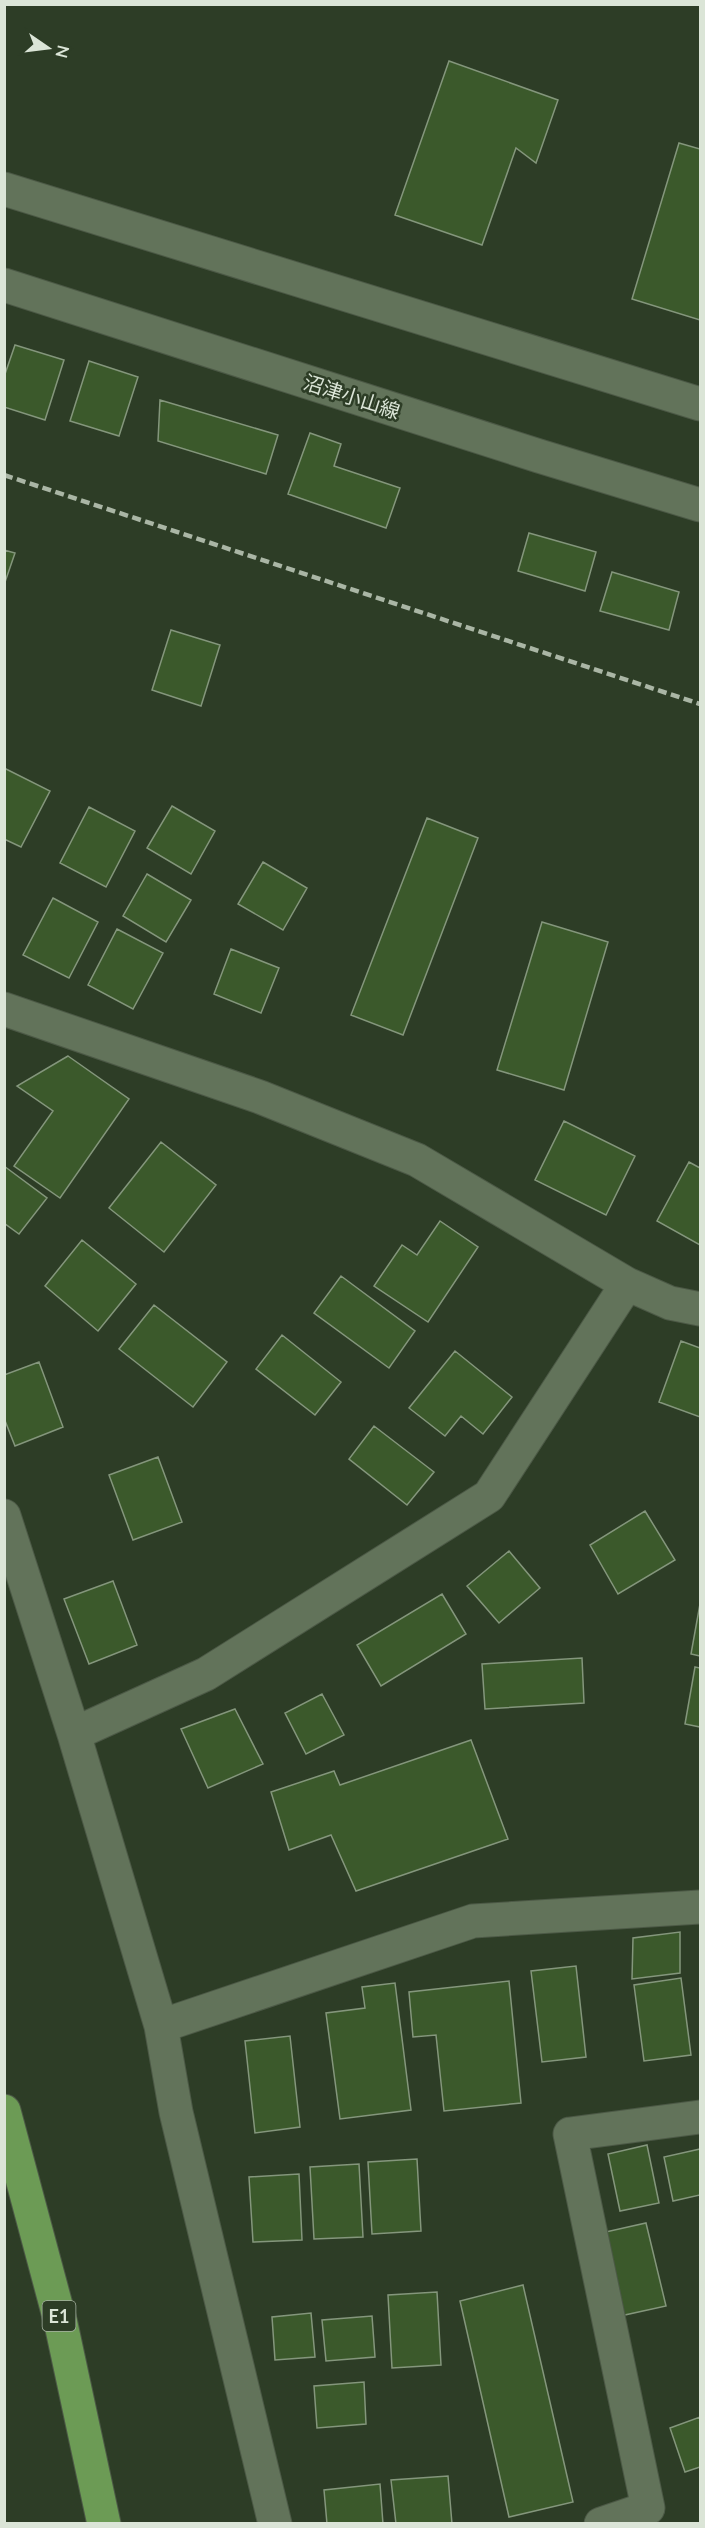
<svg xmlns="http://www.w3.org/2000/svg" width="705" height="2528" viewBox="0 0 705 2528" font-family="Lato,'Noto Sans JP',sans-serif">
  <rect width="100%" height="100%" fill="#2d3d26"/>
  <path fill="#3b592b" stroke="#84967c" stroke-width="1.5" d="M449,61L558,100L536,163L516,148L482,245L395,215Z
    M679,143L700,149V320L632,299Z
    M15,345L64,360L45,420L4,407V377Z
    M89,361L138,377L119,436L70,421Z
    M160,400L278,435L266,474L158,441Z
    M310,433L341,444L334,466L400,488L386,528L288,494Z
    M529,533L596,552L585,591L518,571Z
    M4,550L15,553L4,585Z
    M612,572L679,592L669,630L600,611Z
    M171,630L220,645L201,706L152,690Z
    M4,768L50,791L21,847L4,839Z
    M172,806L215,831L191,874L147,848Z
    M89,807L135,831L106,887L60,863Z
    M427,818L478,838L403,1035L351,1015Z
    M263,862L307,888L283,930L238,904Z
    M147,874L191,900L166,942L123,916Z
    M53,898L98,922L69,978L23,955Z
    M542,922L608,942L564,1090L497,1070Z
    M117,929L163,953L133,1009L88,985Z
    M231,949L279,968L261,1013L214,994Z
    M68,1056L129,1099L60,1198L14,1166L53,1111L17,1086Z
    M564,1121L635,1156L606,1215L535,1180Z
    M161,1142L216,1185L164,1252L109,1208Z
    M689,1162L700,1168V1245L657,1221Z
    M4,1166L47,1198L19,1234L4,1223Z
    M440,1221L478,1247L428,1322L374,1286L402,1245L417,1255Z
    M82,1240L136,1284L98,1331L45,1286Z
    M341,1276L415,1331L389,1368L314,1313Z
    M154,1305L227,1362L193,1407L119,1349Z
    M282,1335L341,1382L315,1415L256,1369Z
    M681,1341L700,1348V1417L659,1402Z
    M455,1351L512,1397L483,1434L461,1416L445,1436L409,1408Z
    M39,1362L63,1427L15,1446L4,1418V1375Z
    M374,1426L434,1472L407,1505L349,1459Z
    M158,1457L182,1522L133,1540L109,1475Z
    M645,1511L675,1560L618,1594L590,1545Z
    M509,1551L540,1588L499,1623L467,1586Z
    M113,1581L137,1645L89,1664L64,1599Z
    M442,1594L466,1634L381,1686L357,1645Z
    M700,1604V1656L691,1654Z
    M582,1658L584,1703L485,1709L482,1664Z
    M695,1667L700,1668V1727L685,1724Z
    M322,1694L344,1735L306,1754L285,1713Z
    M235,1709L263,1764L208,1788L181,1729Z
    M471,1740L508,1839L356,1891L331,1835L289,1850L271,1792L334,1771L340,1785Z
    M680,1932V1973L632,1979L633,1938Z
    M576,1966L586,2057L542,2062L531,1971Z
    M681,1978L691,2055L644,2061L634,1985Z
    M509,1981L521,2103L444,2111L436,2035L413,2037L409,1992Z
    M395,1983L411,2110L340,2119L326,2013L365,2008L362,1987Z
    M290,2036L300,2127L255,2133L245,2041Z
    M647,2145L659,2203L620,2211L608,2154Z
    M700,2149V2195L673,2201L664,2157Z
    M417,2159L421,2231L372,2234L368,2162Z
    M359,2164L363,2237L314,2239L310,2167Z
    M299,2174L302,2240L253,2242L249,2177Z
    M646,2223L666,2306L620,2316L601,2233Z
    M523,2285L573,2502L509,2517L460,2301Z
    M437,2292L441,2365L392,2368L388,2295Z
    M311,2313L315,2357L275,2360L272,2317Z
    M372,2316L375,2357L326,2361L322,2320Z
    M364,2382L366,2424L317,2428L314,2386Z
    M700,2417V2467L685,2472L670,2428Z
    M448,2476L452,2524H396L391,2480Z
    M380,2484L383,2524H327L324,2490Z"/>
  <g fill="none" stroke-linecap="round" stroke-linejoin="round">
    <defs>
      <path id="street" d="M4,1009L260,1097L417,1160L627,1284L670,1303L700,1309
        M4,1516L74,1734L161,2026L176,2112L275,2524
        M74,1734L206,1674L489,1496L627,1284
        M161,2026L473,1921L700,1907
        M601,2524L648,2508L570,2134L700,2117"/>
      <path id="secondary" d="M4,189L700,404
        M4,285L539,456L700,505"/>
      <path id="highway" d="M4,2111L61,2324L104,2524"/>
    </defs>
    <use href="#street" stroke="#4c5946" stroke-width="35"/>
    <use href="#secondary" stroke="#4c5946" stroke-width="35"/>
    <use href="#highway" stroke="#4c5946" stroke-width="35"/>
    <use href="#street" stroke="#62735a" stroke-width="33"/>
    <use href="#secondary" stroke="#62735a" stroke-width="33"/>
    <use href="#highway" stroke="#6c9b55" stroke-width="33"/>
    <path stroke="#aab6a5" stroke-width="4.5" stroke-dasharray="9 4.5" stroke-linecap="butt" d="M4,475L700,704"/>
  </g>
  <g text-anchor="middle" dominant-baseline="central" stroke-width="5" stroke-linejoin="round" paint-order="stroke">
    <rect fill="#2d3d26" stroke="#a7b3a2" stroke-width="1.5" x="42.5" y="2301" width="33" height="30" rx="4.5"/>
    <g font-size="18" font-weight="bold" fill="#dbe5d7">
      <text x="59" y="2316">E1</text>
    </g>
    <g font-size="20" fill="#dbe5d7" stroke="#2d3d26">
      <text transform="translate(352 396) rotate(18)">沼津小山線</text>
    </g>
  </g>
  <rect width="705" height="2528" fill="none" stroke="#dbe5d7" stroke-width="12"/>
  <g transform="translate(48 48) rotate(104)" stroke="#2d3d26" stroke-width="4.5" paint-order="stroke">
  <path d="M0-4.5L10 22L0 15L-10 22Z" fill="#dbe5d7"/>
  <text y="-9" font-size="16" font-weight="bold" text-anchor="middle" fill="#dbe5d7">N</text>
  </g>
</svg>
